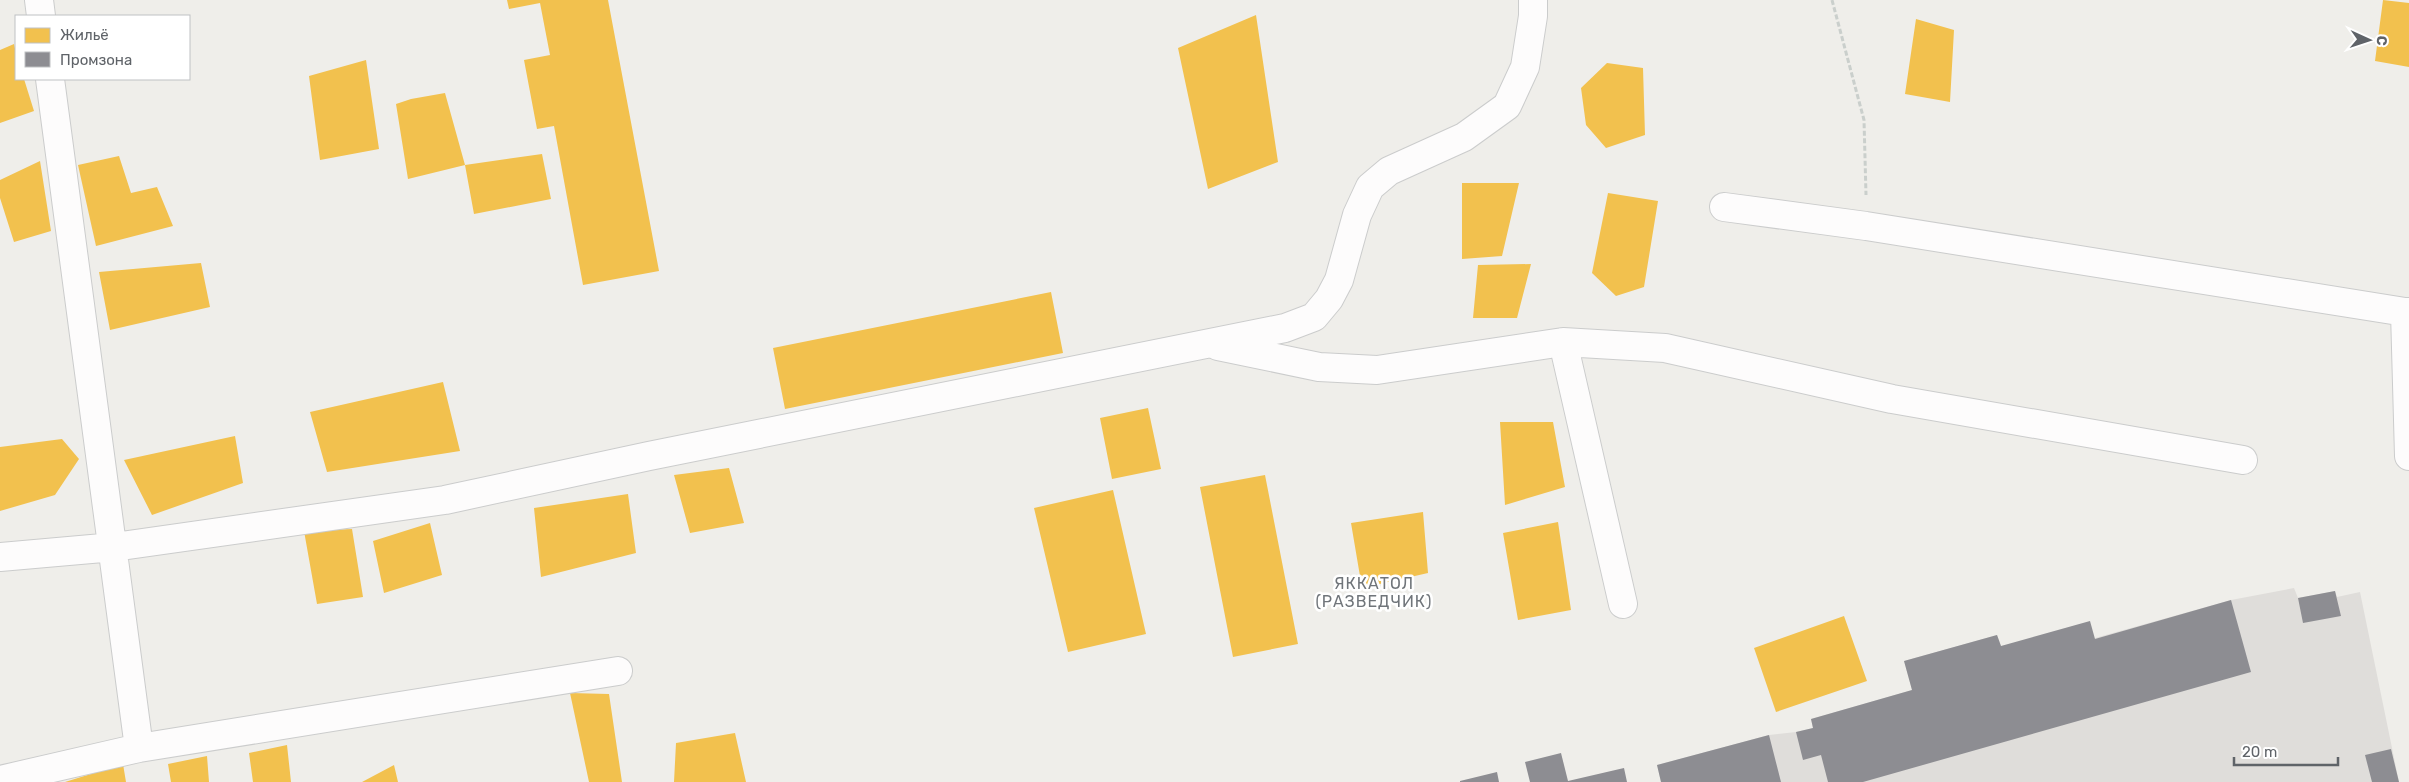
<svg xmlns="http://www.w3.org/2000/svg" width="2409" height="782" viewBox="0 0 2409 782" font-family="Rubik,sans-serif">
  <rect width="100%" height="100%" fill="#efeeea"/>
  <path fill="#dfddda" d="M2294,588L2298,598L2335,591L2337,597L2360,592L2399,782H1661L1657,765L1769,735L1796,732L1813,728L1811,719L1912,690L1904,661L1997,635L2001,646L2095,638L2231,600Z"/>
  <path fill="#f2c14e" d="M507,0H608L659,271L583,285L554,126L537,129L524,60L550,55L540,3L509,9Z
    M2383,0L2409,3V67L2375,61Z
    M1256,15L1278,162L1208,189L1178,48Z
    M1916,19L1954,30L1950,102L1905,94Z
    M14,44L16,53V79H24L34,111L0,123V50Z
    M366,60L379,149L320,160L309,76Z
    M1607,63L1643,68L1645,135L1606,148L1586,125L1581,88Z
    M445,93L465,165L408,179L396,104L411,99Z
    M542,154L551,199L474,214L465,165Z
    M119,156L131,193L157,187L173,226L96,246L78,165Z
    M40,161L51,231L14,242L0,198V180Z
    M1462,183H1519L1502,256L1462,259Z
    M1608,193L1658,201L1644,287L1616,296L1592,273Z
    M201,263L210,307L110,330L99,272Z
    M1531,264L1517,318H1473L1478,265Z
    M1051,292L1063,353L785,409L773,348Z
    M443,382L460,451L327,472L310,412Z
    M1148,408L1161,469L1112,479L1100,418Z
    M1500,422H1553L1565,487L1505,505Z
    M235,436L243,483L152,515L124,460Z
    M62,439L79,459L55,495L0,511V447Z
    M729,468L744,523L690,533L674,475Z
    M1265,475L1298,644L1233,657L1200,487Z
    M1113,490L1146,634L1068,652L1034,508Z
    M628,494L636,553L541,577L534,508Z
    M1423,512L1428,573L1362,588L1351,523Z
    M1558,522L1571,610L1518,620L1503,533Z
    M430,523L442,575L384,593L373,541Z
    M352,529L363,597L317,604L304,531Z
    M1844,616L1867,681L1776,712L1754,648Z
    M570,693L609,694L622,782H589Z
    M735,733L746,782H674L676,743Z
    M287,745L291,782H253L249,753Z
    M207,756L209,782H171L168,764Z
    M123,764L126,782H65Z
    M394,765L398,782H362Z"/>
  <path fill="#8d8d92" d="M2335,591L2341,616L2303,623L2298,598Z
    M2231,600L2251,672L1863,782H1828L1821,755L1803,760L1796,732L1813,728L1811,719L1912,690L1904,661L1997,635L2001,646L2090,621L2095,639Z
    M1769,735L1781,782H1661L1657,765Z
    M2391,749L2399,782H2372L2365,755Z
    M1561,753L1568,781L1624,768L1627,782H1530L1525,762Z
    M1497,772L1499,782H1460V781Z"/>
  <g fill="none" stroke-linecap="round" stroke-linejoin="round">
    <defs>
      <path id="minor" d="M39,0L41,16
        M50,79L139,748
        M1724,207L1866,226L2405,312
        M2409,312H2405L2409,456
        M1563,342L1623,604
        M1218,346L1319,367L1377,370L1563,342L1665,348L1892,399L2243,460
        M0,557L114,547L445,500L649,456L1285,328L1314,317L1329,299L1339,280L1357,215L1370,187L1389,171L1464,137L1507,106L1525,67L1533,16V0
        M0,780L139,748L618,671"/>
    </defs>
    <use href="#minor" stroke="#cbcccc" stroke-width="30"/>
    <path stroke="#cacfcc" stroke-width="3" stroke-dasharray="5 2.5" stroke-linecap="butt" d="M1832,0L1864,120L1866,195"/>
    <use href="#minor" stroke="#fdfcfc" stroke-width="28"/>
  </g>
  <g text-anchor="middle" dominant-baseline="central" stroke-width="5" stroke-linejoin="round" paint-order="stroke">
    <g font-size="16" letter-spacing="1" fill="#70757a" stroke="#fff">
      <text x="1374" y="583">ЯККАТОЛ<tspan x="1374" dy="18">(РАЗВЕДЧИК)</tspan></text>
    </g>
  </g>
  <rect x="15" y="15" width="175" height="65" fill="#ffffff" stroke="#bfc1c3"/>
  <rect x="25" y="28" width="25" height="15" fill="#f2c14e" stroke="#bfc1c3"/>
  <text x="60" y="40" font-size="15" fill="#5f6368">Жильё</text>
  <rect x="25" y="52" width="25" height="15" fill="#8d8d92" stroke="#bfc1c3"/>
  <text x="60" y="65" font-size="15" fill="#5f6368">Промзона</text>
  <g transform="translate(2369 40) rotate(93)" stroke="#ffffff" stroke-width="4" paint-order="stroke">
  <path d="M0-4L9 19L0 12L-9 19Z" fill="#5f6368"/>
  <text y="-8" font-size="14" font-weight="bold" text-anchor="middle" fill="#5f6368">С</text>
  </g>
  <path d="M2234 757v8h104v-8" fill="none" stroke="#5f6368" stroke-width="2.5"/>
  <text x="2242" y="757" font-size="15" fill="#5f6368" stroke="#ffffff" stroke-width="4" paint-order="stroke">20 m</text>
</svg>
